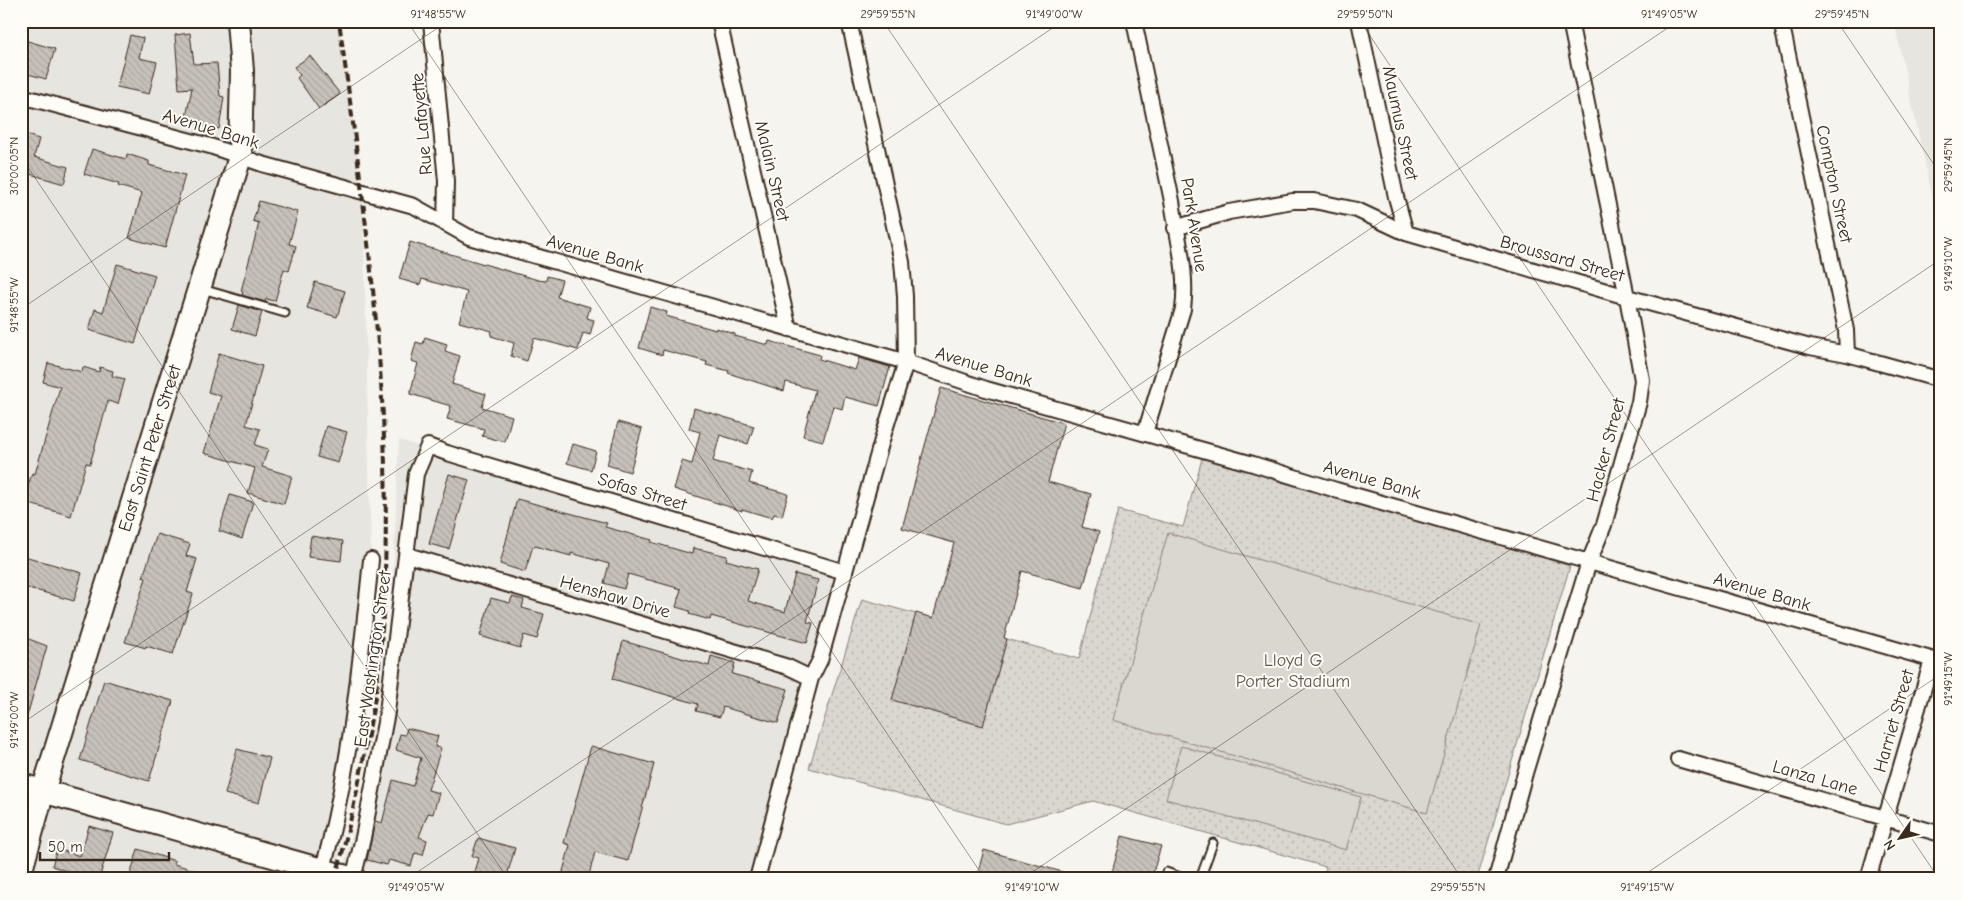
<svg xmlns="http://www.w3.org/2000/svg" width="1962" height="900" viewBox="0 0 1962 900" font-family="'Comic Neue',sans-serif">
  <defs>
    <pattern id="park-dots" width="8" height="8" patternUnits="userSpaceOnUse" patternTransform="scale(1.25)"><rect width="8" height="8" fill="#dad6d0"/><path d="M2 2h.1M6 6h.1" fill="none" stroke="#bcb8b2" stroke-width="1.8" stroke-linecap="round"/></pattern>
    <pattern id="building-back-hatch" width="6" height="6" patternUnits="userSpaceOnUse" patternTransform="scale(1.25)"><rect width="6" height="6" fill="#c7c1bb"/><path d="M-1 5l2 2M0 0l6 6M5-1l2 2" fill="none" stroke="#aca6a0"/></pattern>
  </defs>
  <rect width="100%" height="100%" fill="#f5f4ee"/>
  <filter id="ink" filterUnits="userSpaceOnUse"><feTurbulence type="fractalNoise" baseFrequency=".02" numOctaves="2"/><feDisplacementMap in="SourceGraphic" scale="10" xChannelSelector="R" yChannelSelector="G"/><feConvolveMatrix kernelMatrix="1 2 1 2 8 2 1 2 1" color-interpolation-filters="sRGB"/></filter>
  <g filter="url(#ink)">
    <path fill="#e7e5df" d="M21,21H339L363,193L371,560L337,873L320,879H21Z
      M1894,21H1941V237Z
      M399,440L845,572L757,879H340L387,712Z"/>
    <path fill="url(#park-dots)" stroke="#8a8077" d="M1203,455L1570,566L1477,879H1324L1326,867L1093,801L1006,824L809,768L862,599L1079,659L1118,510L1183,527Z"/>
    <path fill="#dad6d0" stroke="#8a8077" d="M1168,533L1481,625L1427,813L1113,720Z
      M1181,746L1361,797L1346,850L1166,799Z"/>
    <path fill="url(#building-back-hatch)" stroke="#3b2a1e" d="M190,33L194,64L217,63L220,96L224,97L219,129L185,122L192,88L179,89L175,35Z
      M130,35L143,38L139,58L157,62L149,94L117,87Z
      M21,39L55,49L46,79L21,72Z
      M310,56L340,94L319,109L297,78L300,75L294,67Z
      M21,133L39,139L34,157L68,167L64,184L30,174L25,189H21Z
      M92,149L126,159L127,154L149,161V165L185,175L165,248L129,238L142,193L118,186L119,184L84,174Z
      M259,201L298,212L289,244L296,246L289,271L284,269L275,301L266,299L265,302L242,295L243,292L241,291L259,223L253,221Z
      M410,242L538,280L546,281L547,276L562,280L557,297L590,307L587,318L594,320L590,335L583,333L578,350L534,338L527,361L511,356L514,343L491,336L492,331L459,322L467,292L422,279L420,285L399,279Z
      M117,264L155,275L135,344L89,330L95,309L103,312Z
      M315,282L345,291L337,317L307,308Z
      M239,305L262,312L255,336L232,329Z
      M650,307L667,312L666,316L716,330V328L735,334V336L768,345L769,341L820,355L819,359L855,370L859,358L890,367L879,406L845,397L842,409L833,406L823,441L803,436L815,390L786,382L784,391L728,373L729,371L706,365L707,362L663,350L662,355L639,348Z
      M425,337L447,344L445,351L460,356L452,384L486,394L482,407L512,416L505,442L482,436L484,429L447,419L451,406L410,394L418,363L411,361L416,342L423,344Z
      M219,353L262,366L246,425L260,429L255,445L268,449L262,467L292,476L284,504L248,493L255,468L204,453L221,396L208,392Z
      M48,363L82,372L83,367L99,372L100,367L113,371L112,376L125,379L118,404L108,401L90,464L86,463L71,516L23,502L32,473L35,474L60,387L43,382Z
      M941,388L1064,423L1048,482L1091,494L1082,527L1099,532L1083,588L1022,571L1004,638L1007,639L983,726L892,700L916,613L933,618L954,543L902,528Z
      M694,408L754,426L748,444L720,435L713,461L752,472L749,483L788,494L782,516L774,514L772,518L742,509V511L674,489L682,461L692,464L700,432L689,429Z
      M618,422L642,429L630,472L607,465Z
      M326,426L347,432L338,463L317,457Z
      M573,444L596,451L591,470L567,463Z
      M449,474L469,480L449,549L429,544Z
      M230,495L253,502L242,539L219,531Z
      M517,499L607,523L605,527L652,540L651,542L692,554L693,548L707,551L727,556L726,560L758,569L748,601L785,612L795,574L818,580L807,622L813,623L807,643L711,616L710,620L689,614L690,611L676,607L681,589L628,574L624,589L604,583L609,564L571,553V556L535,546V547L533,546L525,572L500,564Z
      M157,534L190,544L186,556L197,559L187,592L193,594L173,654L146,646V648L125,642L146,578L143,577Z
      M311,536L343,541L341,561L308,557Z
      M21,555L82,573L74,601L21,586Z
      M512,597L524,600L522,608L544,614L537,639L524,635L520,648L480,636L491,598L510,603Z
      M21,636L47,646L25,723L21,722Z
      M623,641L709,666L711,656L735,663L732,674L788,689L778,723L723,707L720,717L696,711L698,704L613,679Z
      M104,680L173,701L149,781L80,760Z
      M407,728L438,736L435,747L441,748L428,790L439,793L433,814L428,813L419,837L427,840L423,855L415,853L411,866L389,860L387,865L367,860L375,821L382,823L393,780L413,786L421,758L396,750L400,734L405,735Z
      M591,746L654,764L628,861L595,852L588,879H561L570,845L564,843Z
      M237,749L270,758L259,803L225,794Z
      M89,826L113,833L99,879H74L75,874L52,866L57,849L80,856Z
      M1122,836L1161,846L1151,879H1110Z
      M478,838L515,848L506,879H487L474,875L479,858L472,856Z
      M138,849L175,861L174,864L211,875L210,879H129Z
      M984,850L1073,875L1072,879H976Z"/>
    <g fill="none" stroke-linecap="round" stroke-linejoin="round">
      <defs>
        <path id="service" d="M202,289L285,313
          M1166,872L1186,879
          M1200,879L1213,843"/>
        <path id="minor" d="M431,21L446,181L445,224
          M719,21L789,329
          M1134,21L1172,201C1177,237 1188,272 1183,309L1145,433
          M1359,21L1396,197L1406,233
          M1781,21L1846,330L1847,354
          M21,96L210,146L262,164L414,206L469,237L906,362L986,389L1253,464L1336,490L1941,662
          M1175,228L1229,212L1293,201H1314L1357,210L1406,233L1627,297L1810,347L1847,354L1941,380
          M407,555L788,667L811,678
          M1678,759L1941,834
          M321,876C350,773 360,666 371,560
          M353,879L363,838L387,712L416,474L428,446L447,453L845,572
          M757,879L811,678L820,660L884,433L906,362L905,296L902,262L849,21
          M1496,879L1525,773L1589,562L1604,525L1639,402L1642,380L1627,297L1570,21
          M1868,879L1932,660"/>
        <g id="primary">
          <path d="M21,785L354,879"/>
          <path id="s1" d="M21,870L43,791L240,157L242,71L238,21"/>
        </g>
      </defs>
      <use href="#service" stroke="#3b2a1e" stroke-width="11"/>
      <use href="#minor" stroke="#3b2a1e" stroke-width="18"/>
      <use href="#primary" stroke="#3b2a1e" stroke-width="26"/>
      <use href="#service" stroke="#fdfcf7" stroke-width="7"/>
      <use href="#minor" stroke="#fdfcf7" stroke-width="14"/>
      <use href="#primary" stroke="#fdfcf7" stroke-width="22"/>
      <path stroke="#3b2a1e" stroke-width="4" stroke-dasharray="8 4" stroke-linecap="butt" d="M335,879C349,831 359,783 368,735C371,718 375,701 377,683C402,463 369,240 339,21"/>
    </g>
  </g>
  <path fill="none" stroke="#3b2a1e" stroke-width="1" stroke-opacity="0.45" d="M407,21L985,879M883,21L1462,879M1360,21L1939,879M1837,21L1941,175M21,157L508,879M21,309L448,21M21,724L1063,21M21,864L31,879M407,879L1678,21M1022,879L1941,259M1638,879L1941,674"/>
  <g text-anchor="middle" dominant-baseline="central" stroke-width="4" stroke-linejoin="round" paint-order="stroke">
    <g font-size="18" fill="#3b2a1e" stroke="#fdfcf7">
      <text transform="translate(1400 123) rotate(78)">Maumus Street</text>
      <text transform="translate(422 124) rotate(-95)">Rue Lafayette</text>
      <text transform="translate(211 129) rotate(17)">Avenue Bank</text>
      <text transform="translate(772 171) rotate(77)">Malain Street</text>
      <text transform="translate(1834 184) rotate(78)">Compton Street</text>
      <text transform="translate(1194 225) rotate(81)">Park Avenue</text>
      <text transform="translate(595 254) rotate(16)">Avenue Bank</text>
      <text transform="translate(1562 259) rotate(16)">Broussard Street</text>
      <text transform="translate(984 367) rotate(17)">Avenue Bank</text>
      <text stroke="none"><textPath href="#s1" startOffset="441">East Saint Peter Street</textPath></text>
      <text transform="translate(1606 450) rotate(-75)">Hacker Street</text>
      <text transform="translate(1372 480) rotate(16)">Avenue Bank</text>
      <text transform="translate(642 492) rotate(17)">Sofas Street</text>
      <text transform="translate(1762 592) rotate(16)">Avenue Bank</text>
      <text transform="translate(615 597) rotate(16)">Henshaw Drive</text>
      <text transform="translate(373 659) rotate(-82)">East Washington Street</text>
      <text transform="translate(1894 721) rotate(-74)">Harriet Street</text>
      <text transform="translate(1815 778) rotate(16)">Lanza Lane</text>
    </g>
    <g font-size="18" fill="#63554a" stroke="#fdfcf7">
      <text x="1293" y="660">Lloyd G<tspan x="1293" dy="21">Porter Stadium</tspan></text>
    </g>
  </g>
  <rect width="1962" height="900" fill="none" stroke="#fdfcf7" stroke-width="55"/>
  <g transform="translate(1900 838) rotate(236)" stroke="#fdfcf7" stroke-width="4" paint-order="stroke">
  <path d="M0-4L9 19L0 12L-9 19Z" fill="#3b2a1e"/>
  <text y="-8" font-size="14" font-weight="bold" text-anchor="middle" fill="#3b2a1e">N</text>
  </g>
  <path d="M40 852v8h129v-8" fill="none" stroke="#3b2a1e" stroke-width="2.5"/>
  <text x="48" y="852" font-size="15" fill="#3b2a1e" stroke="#fdfcf7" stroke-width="4" paint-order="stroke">50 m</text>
  <rect x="28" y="28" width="1906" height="844" fill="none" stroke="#3b2a1e" stroke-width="2"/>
  <g font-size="12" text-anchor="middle" fill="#3b2a1e">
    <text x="438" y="18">91°48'55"W</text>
    <text x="888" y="18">29°59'55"N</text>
    <text x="1054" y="18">91°49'00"W</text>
    <text x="1365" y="18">29°59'50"N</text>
    <text x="1669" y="18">91°49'05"W</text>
    <text x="1842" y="18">29°59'45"N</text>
    <text transform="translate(1948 165) rotate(-90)" y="4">29°59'45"N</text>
    <text transform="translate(14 166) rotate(-90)" y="4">30°00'05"N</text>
    <text transform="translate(1948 264) rotate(-90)" y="4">91°49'10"W</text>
    <text transform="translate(14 305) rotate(-90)" y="4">91°48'55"W</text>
    <text transform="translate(1948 679) rotate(-90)" y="4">91°49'15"W</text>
    <text transform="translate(14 720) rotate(-90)" y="4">91°49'00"W</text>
    <text x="416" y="891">91°49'05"W</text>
    <text x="1032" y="891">91°49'10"W</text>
    <text x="1458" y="891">29°59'55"N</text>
    <text x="1647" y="891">91°49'15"W</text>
  </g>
</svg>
